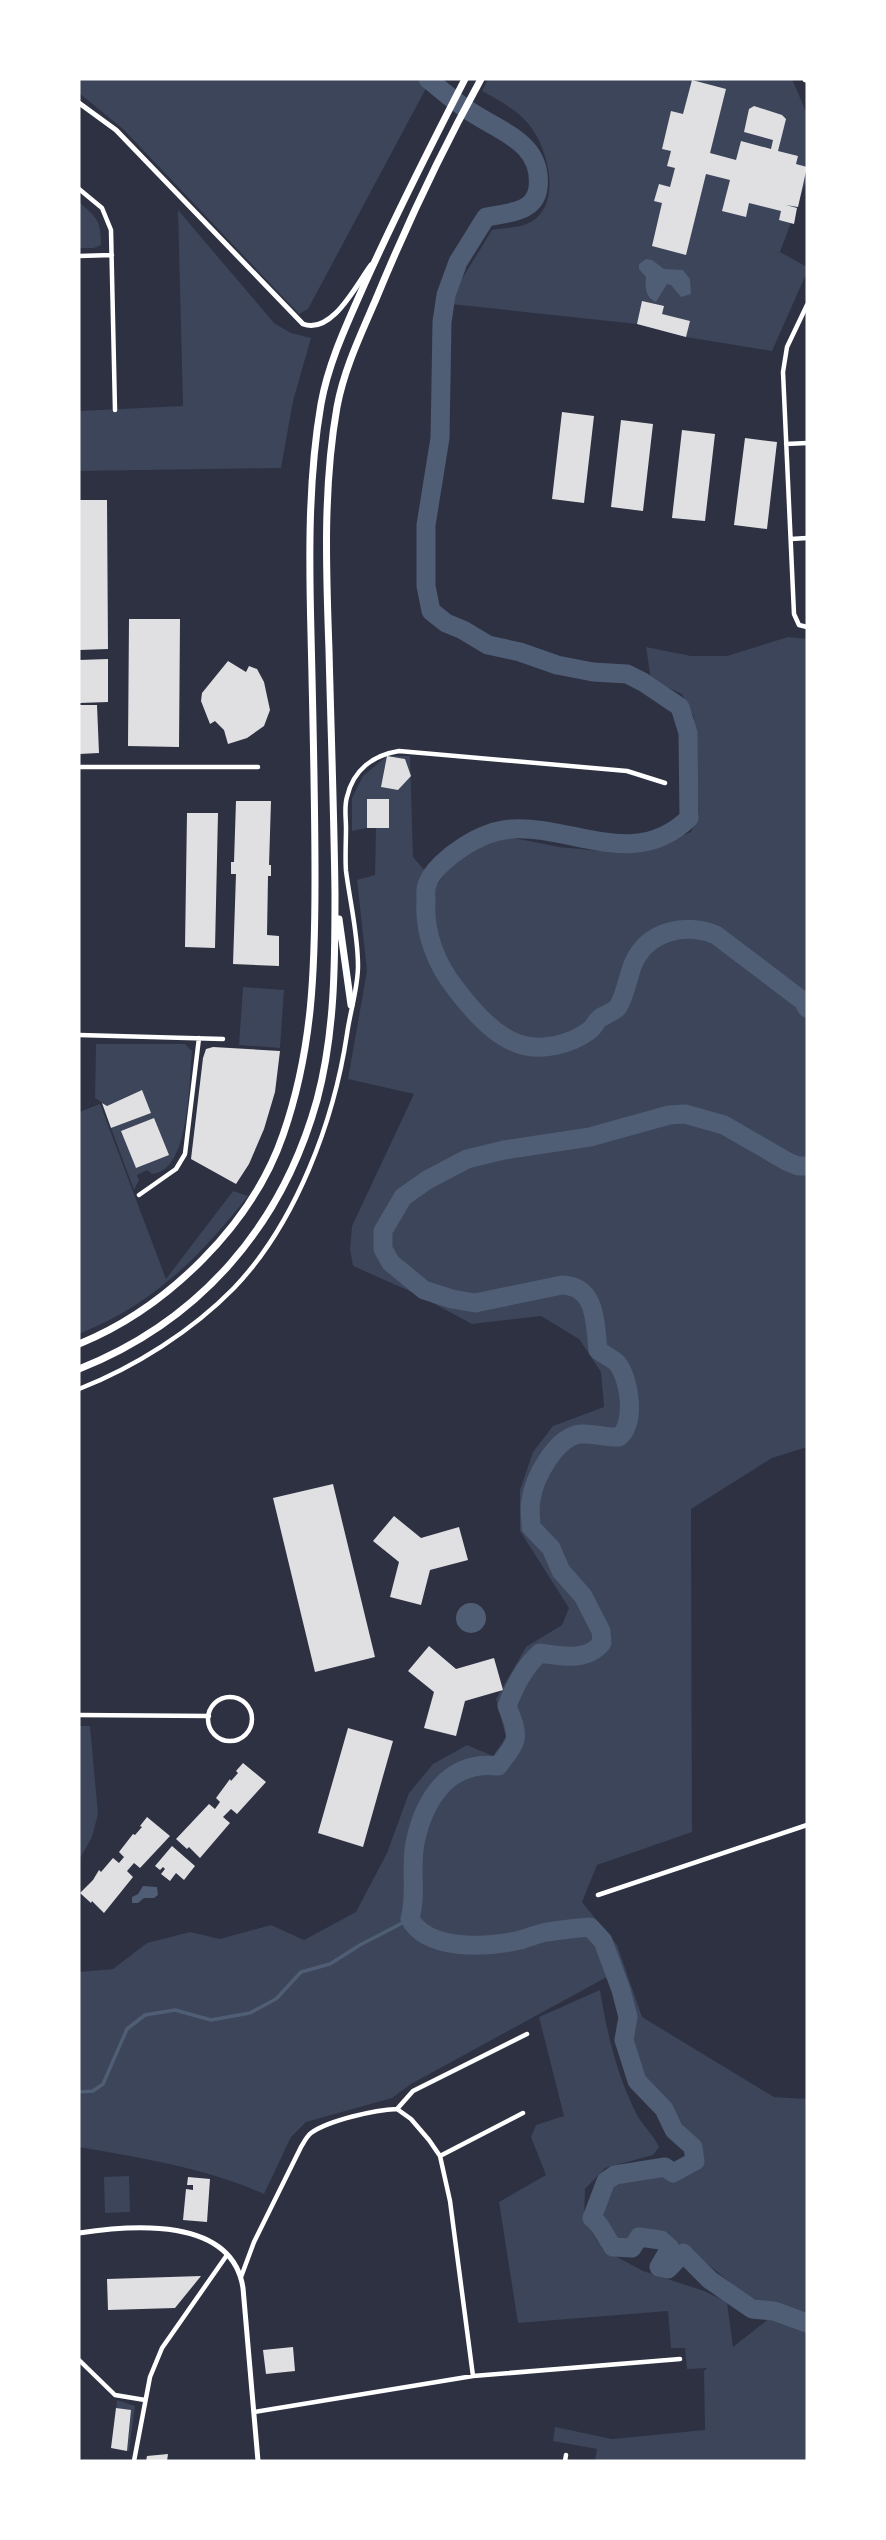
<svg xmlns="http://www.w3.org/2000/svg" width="886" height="2540" viewBox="0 0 886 2540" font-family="'Asap Condensed',sans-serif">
  <rect width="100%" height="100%" fill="#2d3142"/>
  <path fill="#3c4559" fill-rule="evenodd" d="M79,79H431L308,309L299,314L123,129L79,93Z
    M488,79H792L807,114V179L780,252L807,267V272L772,351L686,337L637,324L451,304L460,282L492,230C502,228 514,228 524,225C562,212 551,157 533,130C521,112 500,101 482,91Z
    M79,202C97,218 101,220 101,245L94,248H79Z
    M178,210L274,323L291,333L311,338L293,401L281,468L79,471V411L183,406Z
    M788,637L807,639V1447L772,1458L691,1509L692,1832L597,1865L582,1902L617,1945L642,2017L774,2097L807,2099V2461H595L597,2449L553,2441L555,2427L612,2439L705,2430L704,2371L707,2368L687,2369L685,2348H671L668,2311L518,2323L499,2202L546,2175L531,2137L536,2125L564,2116L539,2017L600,1990C607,2033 616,2072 635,2111C641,2125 653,2133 659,2147L653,2155L605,2168L585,2189L584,2218L602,2249L643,2271L704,2291L727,2302L733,2347L785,2306L751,2300L686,2246L644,2231L627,2243L614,2240L599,2213C616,2174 621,2177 662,2172L670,2179L700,2162L699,2148L643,2079L631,2040L632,2017L618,1971L411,2084L392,2098L306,2122L291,2137L264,2194C206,2168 142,2158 79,2147V1972L113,1969L147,1943L190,1932L220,1939L271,1925L304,1940L356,1912L387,1853L409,1793L433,1764L467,1745L493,1756L506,1737L496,1699L526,1647L562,1625L569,1608L520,1531V1490L533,1452L553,1426L604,1407L601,1372L579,1339L541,1316L472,1324L414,1293L353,1266L350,1250L352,1226L414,1094L348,1079L367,971L357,880L375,875L376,828H389L367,800V828L352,831V798L363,776L387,756H410L413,857L437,885L454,862L480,847L509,837L559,847L611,852L658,846L691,832L699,813L694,717L682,694L651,680L646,647L691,656H727ZM388,756L405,759L410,775L398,790L381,787Z
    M243,987L284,990L280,1048L239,1045Z
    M96,1044H185L192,1051C189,1080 190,1172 152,1174L147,1170L137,1175L139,1180L134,1190L111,1128L150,1113L141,1090L107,1106L95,1098Z
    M100,1104L166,1279L233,1191L248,1196C199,1258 153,1304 79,1334V1112Z
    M79,1726H90L98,1814L92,1837L79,1860Z
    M129,2176L130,2212L105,2213L104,2177Z
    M117,2400L135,2406L129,2451H127L131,2411L116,2408Z"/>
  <path fill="#4f5d75" d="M646,259L652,260L664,269L683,270L690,279L691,294L681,297L671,285L667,284L656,302C645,297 645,288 646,277L639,269V264Z
    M456 1618a15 15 0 1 1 30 0a15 15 0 1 1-30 0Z
    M143,1886L157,1887L158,1895L154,1898H144L138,1903H132V1897L138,1894Z"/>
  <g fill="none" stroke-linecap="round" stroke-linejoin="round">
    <path stroke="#4f5d75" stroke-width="3.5" d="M79,2092L93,2091L103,2084L127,2029L145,2015L175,2010L211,2020L250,2013L276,1999L301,1972L330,1964L360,1945L410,1919"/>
    <path stroke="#4f5d75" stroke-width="19" d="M428,79C441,90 456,103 471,112C501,132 543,143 538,188C535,213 506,213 486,217L458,262L446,295L442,322L440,438L426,525V586L431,611L446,623L463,630L488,645L520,652L557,665L593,672L627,674L643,682L680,707L688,733L689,818C635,871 573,825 512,829C494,830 477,838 463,847C450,855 431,871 427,885C425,889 426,896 426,901C424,933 436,964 456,989C471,1009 494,1036 519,1044C541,1052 572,1044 590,1030C594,1027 596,1021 600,1018C606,1014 614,1012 618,1007C626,994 628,975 634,962C649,930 686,923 716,935L803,1001L807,1008
      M807,1166H798L788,1162L724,1125L685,1114L669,1115L590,1137L504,1150L467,1159L427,1180L403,1197L383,1231V1249L391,1263L424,1290L452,1299L475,1303L562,1285C597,1286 595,1324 598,1350C603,1354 612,1358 617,1363C630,1379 636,1423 619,1437C606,1438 593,1433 581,1434C556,1436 534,1478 531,1500C529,1509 531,1518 531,1527L551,1548L561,1571L583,1596L601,1631L602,1643C586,1662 562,1656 540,1653C524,1667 515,1686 507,1706C520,1738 519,1740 498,1766C449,1760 424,1799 415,1843C410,1868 417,1894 410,1919C428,1951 484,1947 516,1941C526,1939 536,1934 547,1932C561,1930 576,1928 590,1927L603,1941L621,1990L628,2017L624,2040L637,2081L664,2109L674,2130L693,2147L695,2161L673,2173L665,2167L615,2175L606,2181L592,2218C603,2226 604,2236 613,2247L632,2248L639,2237L661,2240L670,2248L659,2267L668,2269L683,2253L710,2280L752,2309L774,2311L807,2323"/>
  </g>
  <path fill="#e0e0e3" d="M692,80L726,89L710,153L736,160L741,141L771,149L773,140L744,132L749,109L754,106L782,115L786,119L778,151L798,156L796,164L807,167L798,207L786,205L797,208L794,224L779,220L781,211L749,203L746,217L722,211L730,180L706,174L686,255L652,246L662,203L654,201L659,184L670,187L675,168L667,166L671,151L662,149L671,111L683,114Z
    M642,301L664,306L662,314L690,321L686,337L637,324Z
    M562,412L594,416L584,503L552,499Z
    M621,420L653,424L643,511L611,507Z
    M682,430L715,434L705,521L672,518Z
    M745,438L777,442L767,529L734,525Z
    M79,500H107L108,649L79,650Z
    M129,619H180L179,747L128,746Z
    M108,659V702L79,703V660Z
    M228,661L246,672L249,666L257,669L264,682L270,710L264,726L247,738L228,744L224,730L215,721L210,724L201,701L202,693Z
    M79,705H97L99,753L79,754Z
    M387,756L405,759L411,776L398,790L381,787Z
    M367,799H389V828H367Z
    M236,801H271L269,865H271V876H268L267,935L279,936V966L233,964L236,874H231V862H234Z
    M187,813H218L215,948L185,947Z
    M213,1047L280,1051L275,1092L264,1129L249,1164L236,1184L191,1159L203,1058L206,1049Z
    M142,1090L151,1113L111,1128L102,1103L107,1106Z
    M154,1118L169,1155L136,1168L121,1131Z
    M333,1484L375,1657L315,1672L273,1498Z
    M394,1516L421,1538L459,1527L468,1560L430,1570L421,1605L390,1597L399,1562L373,1541Z
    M429,1646L456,1669L494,1658L503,1690L465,1701L456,1736L424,1728L434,1692L408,1671Z
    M348,1728L393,1741L363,1847L318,1833Z
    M243,1763L266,1782L237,1814L231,1809L223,1817L230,1823L200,1858L189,1847L187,1849L176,1839L209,1804L215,1809L220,1802L216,1798L230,1779L231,1781L238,1773L236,1771Z
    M147,1817L170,1836L140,1868L134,1863L127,1871L133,1877L104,1913L92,1901L91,1903L80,1893L93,1880L99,1870L101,1872L113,1858L119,1863L124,1857L119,1852L133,1834L135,1835L142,1827L140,1826Z
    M172,1846L195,1866L184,1880L176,1873L170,1881L161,1874L165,1869L163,1867L160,1870L155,1866Z
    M188,2177L210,2179L207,2222L183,2220L186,2189L193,2190V2185H187Z
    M201,2276L175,2308L108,2310L107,2279Z
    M293,2347L295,2371L266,2374L263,2350Z
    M116,2408L131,2410L127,2451L111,2448Z
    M168,2454L167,2461H146L147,2456Z"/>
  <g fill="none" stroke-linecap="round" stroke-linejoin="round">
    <path stroke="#fff" stroke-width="4.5" d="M79,189L102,208L111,230L115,410
      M79,256L112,255
      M807,305L787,347L783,372L794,614L799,625L807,627
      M786,444L807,443
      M791,539L807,538
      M79,767H258
      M79,1035L223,1039
      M139,1195L176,1169L185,1154L199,1038
      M79,1389C135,1367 192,1331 234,1288C296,1223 334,1121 347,1034C350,1012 358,988 358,966C358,934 350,902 346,871C345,857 346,842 346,828C346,818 344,806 347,797C353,770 373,755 399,751L627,771L665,783
      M208 1719a22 22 0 1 1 44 0a22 22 0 1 1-44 0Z
      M79,1715L209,1716
      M598,1895L807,1825
      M397,2109L411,2119L429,2140L440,2156L450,2201L473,2376
      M440,2156L523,2113
      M241,2277L254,2242L301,2147C304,2142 307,2136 311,2133C329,2120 375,2110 397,2109L413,2091L527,2034
      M79,2360L115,2395L145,2400
      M254,2412L473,2376L680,2359
      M134,2461L150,2377L162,2348L227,2255
      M565,2461L566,2455"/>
    <path stroke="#fff" stroke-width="5" d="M79,103L116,130L303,324C332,335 356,285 371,265
      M79,2233C131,2225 232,2216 243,2288L258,2461"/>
    <path stroke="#fff" stroke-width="7" d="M806,79H807
      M339,919L351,1005
      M79,1344C167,1308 252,1225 283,1135C313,1049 315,968 315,879C315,798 313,716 311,634C309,558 308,479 321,404C328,365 345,328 361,292C393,220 429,149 465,79
      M79,1369C200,1321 282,1226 317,1100C335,1033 335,963 335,894C334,812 331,731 329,650C326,569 323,486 337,407C344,369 361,334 376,299C407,224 442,150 481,79"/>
  </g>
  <rect width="886" height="2540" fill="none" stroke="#ffffff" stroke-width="161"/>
</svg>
